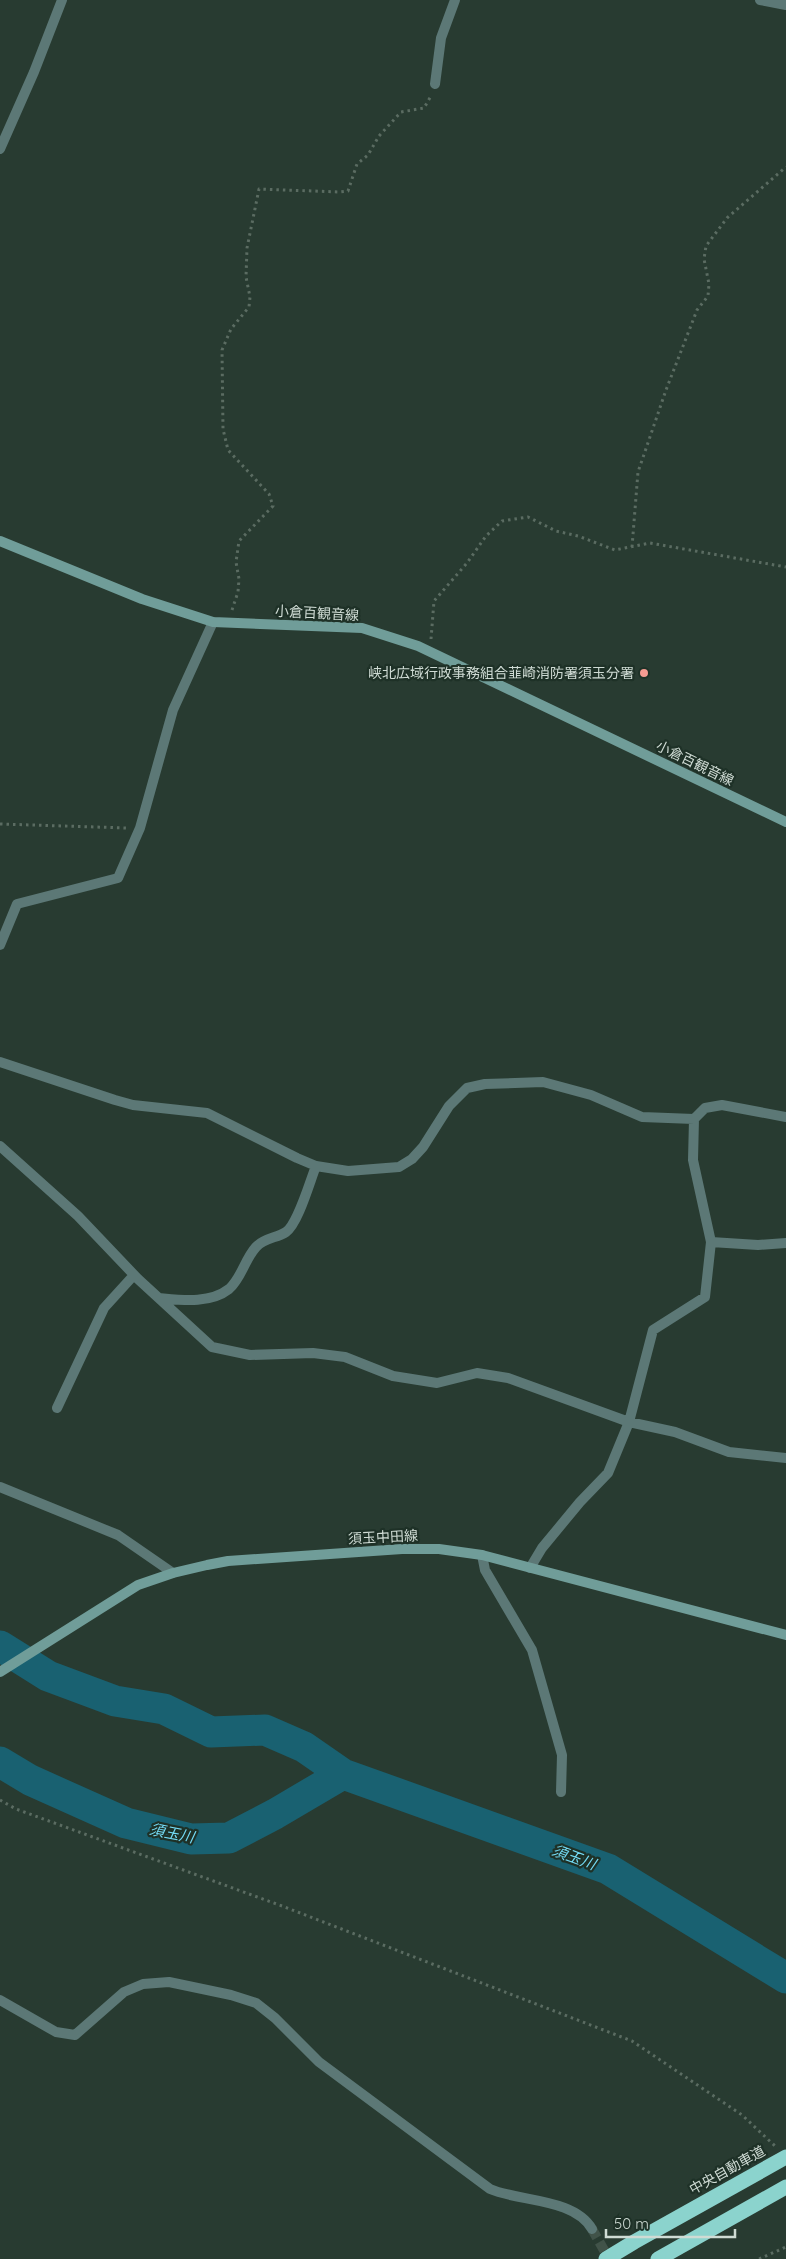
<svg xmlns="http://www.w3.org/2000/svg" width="786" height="2259" viewBox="0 0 786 2259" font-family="Quicksand,'Noto Sans JP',sans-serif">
  <rect width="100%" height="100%" fill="#283b31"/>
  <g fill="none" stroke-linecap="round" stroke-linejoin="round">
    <path stroke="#196171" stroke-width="31" d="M0,1646L48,1676L115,1701L164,1709L211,1732L265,1730L304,1747L343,1774L608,1869L786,1978
      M0,1762L30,1780L126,1823L191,1839L229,1838L275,1814L343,1774"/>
    <path stroke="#415349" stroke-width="10" stroke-dasharray="10 5" stroke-linecap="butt" d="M592,2229L609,2259"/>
    <path stroke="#5b6c62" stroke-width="3" stroke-dasharray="2.5 4" stroke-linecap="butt" d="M632,547L638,472L666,390L697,310L708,296L709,284L704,259L706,246L727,218L786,167
      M232,610L238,592L239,579L236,562L239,541L273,506L269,494L228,450L223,429L222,350L231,329L249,307L250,297L246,277L247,248L259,189L339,192L348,191L357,164L368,155L379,136L401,112L424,108L431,96
      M431,639L434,601L467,563L486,536L502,521L528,517L556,531L578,536L615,550L650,543L786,567
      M0,824L127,828
      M0,1800L16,1809L282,1906L632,2041L742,2115L775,2146
      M759,2259L786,2247"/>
    <path stroke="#5c7876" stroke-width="10" d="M760,0L786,5
      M435,84L441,38L455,0
      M0,149L34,72L62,0
      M0,945L17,904L118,878L140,828L173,710L213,622
      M0,1062L115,1100L133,1105L207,1113L297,1158L316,1166L348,1171L399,1167L412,1159L423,1147L449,1106L467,1088L485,1084L543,1082L591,1095L642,1117L694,1119L705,1108L722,1105L786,1117
      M0,1146L78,1216L138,1279L212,1347L250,1355L313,1353L345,1357L393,1376L437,1383L477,1373L508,1378L629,1422L675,1432L729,1452L786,1458
      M711,1242L758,1245L786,1243
      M159,1298C181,1300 210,1304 229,1289C241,1279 245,1259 256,1247C264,1238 277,1238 286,1232C298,1224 310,1181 316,1166
      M57,1408L104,1308L134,1275
      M0,1487L118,1535L173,1573
      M482,1555L485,1570L532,1650L562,1755L561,1792
      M530,1568L542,1548L580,1502L608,1473L629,1422L653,1330L705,1297L711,1242L693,1160L694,1119
      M0,2000L56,2032L75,2035L124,1992L143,1984L169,1982L231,1995L256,2003L275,2018L319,2062L490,2189C520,2202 574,2198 592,2229"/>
    <path stroke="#709d99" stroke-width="10" d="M0,541L142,599L213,622L362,628L418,646L786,822
      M0,1672L138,1585L173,1573L207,1565L228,1561L402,1549H439L482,1555L786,1635"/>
    <path stroke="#8bd3cd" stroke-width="15" d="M606,2259L634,2242L786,2157
      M658,2259L786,2187"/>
  </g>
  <circle fill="#f59c92" stroke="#1e3127" stroke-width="2" cx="644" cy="673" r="5"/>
  <g text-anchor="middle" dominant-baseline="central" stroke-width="4.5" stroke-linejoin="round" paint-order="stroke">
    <g font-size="14" fill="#cfdbd4" stroke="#1e3127">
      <text transform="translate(317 613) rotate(3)">小倉百観音線</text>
      <text transform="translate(695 763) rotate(26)">小倉百観音線</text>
      <text transform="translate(383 1537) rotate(-3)">須玉中田線</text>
      <text transform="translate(727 2170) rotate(-29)">中央自動車道</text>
    </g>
    <g font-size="14" fill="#cfdbd4" stroke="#1e3127" text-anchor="end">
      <text x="634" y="673">峡北広域行政事務組合韮崎消防署須玉分署</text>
    </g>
    <g font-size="15" font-style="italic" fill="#74dbf5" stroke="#1e3127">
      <text transform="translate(172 1833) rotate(11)">須玉川</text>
      <text transform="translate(574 1857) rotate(20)">須玉川</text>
    </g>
  </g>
  <path d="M606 2229v8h129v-8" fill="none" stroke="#cfdbd4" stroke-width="2.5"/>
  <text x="614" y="2229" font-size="15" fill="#cfdbd4" stroke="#1e3127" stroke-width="4" paint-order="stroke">50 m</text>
</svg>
